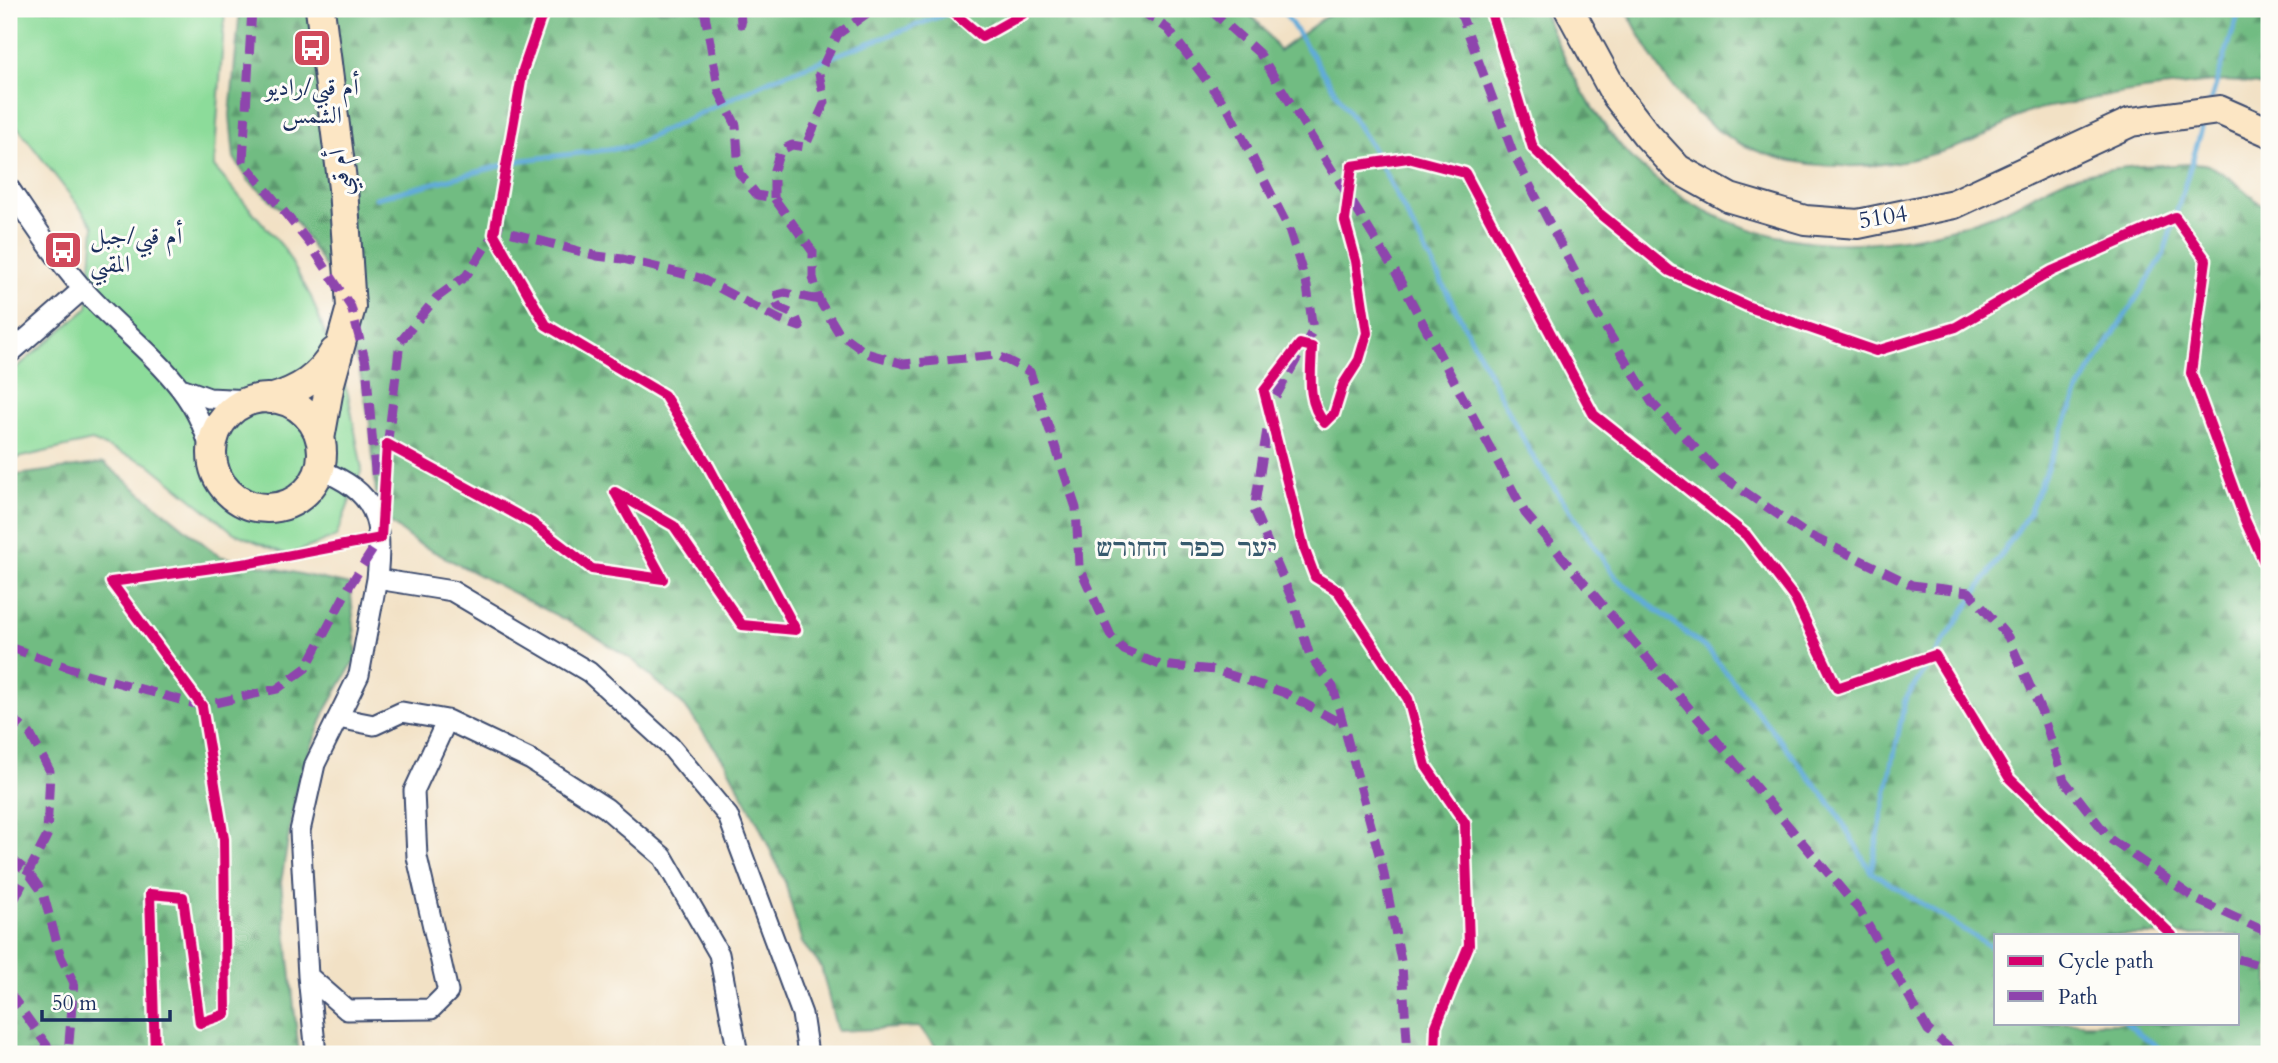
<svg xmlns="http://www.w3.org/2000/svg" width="2278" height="1063" viewBox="0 0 2278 1063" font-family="Cardo,Amiri,'Frank Ruhl Libre',serif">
  <defs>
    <pattern id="forest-firs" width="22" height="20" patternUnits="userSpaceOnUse" patternTransform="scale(1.75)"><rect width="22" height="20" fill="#71bc82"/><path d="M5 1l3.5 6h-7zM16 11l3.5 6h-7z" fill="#5c996e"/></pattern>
  </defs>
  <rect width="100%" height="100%" fill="#fdfcf7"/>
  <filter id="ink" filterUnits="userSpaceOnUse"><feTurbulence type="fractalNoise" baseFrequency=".0143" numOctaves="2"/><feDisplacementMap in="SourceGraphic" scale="14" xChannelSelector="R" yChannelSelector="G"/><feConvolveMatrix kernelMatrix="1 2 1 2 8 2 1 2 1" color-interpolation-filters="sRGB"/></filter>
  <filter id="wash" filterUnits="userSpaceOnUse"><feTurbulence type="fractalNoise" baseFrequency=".00686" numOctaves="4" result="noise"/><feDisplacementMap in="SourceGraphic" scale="28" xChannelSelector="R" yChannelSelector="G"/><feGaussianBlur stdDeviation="1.57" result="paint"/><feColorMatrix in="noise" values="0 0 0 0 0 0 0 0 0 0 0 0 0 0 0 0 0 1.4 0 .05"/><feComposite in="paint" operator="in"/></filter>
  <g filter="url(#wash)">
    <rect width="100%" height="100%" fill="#f2e1c5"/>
    <path fill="#8cdc9a" stroke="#54867c" stroke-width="2" d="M9,9H225L214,167L283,247L311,297L348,394L362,469L336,537L288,555L234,533L149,464L92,441L9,460V374L88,308L94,226L9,116Z"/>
    <path fill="url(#forest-firs)" stroke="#467670" stroke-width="2" fill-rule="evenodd" d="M240,9H1243L1260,24L1279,51L1336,9H1542C1566,64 1597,129 1644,169C1744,257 1878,260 1998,213C2022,204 2044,186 2069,178C2103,168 2139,165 2174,165C2184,165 2201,161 2210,166C2231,176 2251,197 2269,211V1054H942L919,1027L837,1031L821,966L802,943L785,882L759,825L725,762L685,707L634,661L585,630L415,542L389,522L376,492L370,424L359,368L336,308L350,306L297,223L249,181L234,158L230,115ZM1996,935H2238V1023H1996Z
      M1626,9H2269V88C2232,76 2208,83 2170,87C2137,90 2104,96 2071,103C2058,106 2042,107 2029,112C2010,119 1992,133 1973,141C1883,176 1767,182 1693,110C1665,83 1644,44 1626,9Z
      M104,463L219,556L350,585L357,656L325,712L298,781L281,882L299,1054H9V476Z"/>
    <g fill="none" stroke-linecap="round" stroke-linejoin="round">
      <path stroke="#61abd9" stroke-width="5" d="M1282,9L1371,146L1531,454L1617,579L1709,651L1834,808L1871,872L1996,950
        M2210,103L2240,9
        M376,198L523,160L629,147L772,79L960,9
        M1871,871L1905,700L2029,513L2080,387L2163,256L2204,122
        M2126,1023L2167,1054"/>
    </g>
  </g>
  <g filter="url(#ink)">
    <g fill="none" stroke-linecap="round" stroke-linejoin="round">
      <defs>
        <path id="street" d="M9,188C32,222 55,257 82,288C130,343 200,382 212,460
          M9,354L83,289
          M184,389L209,398L251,400
          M318,469C378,492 383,520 377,579L452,591L589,672L670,746L728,816L802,1014L808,1054
          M338,718L374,725L402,712L447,720L414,791L417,857L448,992L431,1009L347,1010L308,976L300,831L315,764L359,675L377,579
          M447,720L531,760L606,808L663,857L719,954L738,1054
          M308,976L316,1054"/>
        <path id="secondary" d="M320,9L343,188L351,307L330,383L320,439
          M1569,9L1615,94L1646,134L1678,169L1730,198L1805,220L1858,224L1954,204L2131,122L2219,110L2269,132
          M212 453a55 55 0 1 1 110 0a55 55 0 1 1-110 0Z
          M270,399C298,391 320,378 334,352"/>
      </defs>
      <use href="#street" stroke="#3b4a6d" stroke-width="23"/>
      <use href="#secondary" stroke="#3b4a6d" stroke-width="32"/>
      <use href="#street" stroke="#fff" stroke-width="19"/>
      <use href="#secondary" stroke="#fce6c4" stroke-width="28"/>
      <path stroke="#8e44ad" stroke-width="9" stroke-dasharray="18 9" stroke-linecap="butt" d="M252,9L243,161L310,244L351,307L366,363L376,482
        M704,9L719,92L736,125L739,173L757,195L774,198L813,252V277L819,300L839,333L866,353L904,364L997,355L1030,372L1076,508L1079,566L1111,636L1124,650L1160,665L1215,670L1285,693L1342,724
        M740,9L741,24L744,9
        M1139,9L1168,29L1228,109L1289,229L1307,286L1313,330L1271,405L1254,510L1294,604L1310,656L1333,687L1383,869L1402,966L1408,1054
        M1209,9L1260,54L1396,273L1525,513L1860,911L1928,1030L1956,1054
        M1459,9L1513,153L1597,314L1652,403L1723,477L1805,533L1912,585L1969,592L2008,637L2042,713L2064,780L2110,839L2197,900L2269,933
        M774,198V170L780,151L792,145L805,147L825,102L819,74L838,34L873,9
        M387,448L400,342L436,298L466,276L494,234L501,230L597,256L623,259L700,278L780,320L800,327L795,315L779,308L773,296L785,293L819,300
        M9,647L87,674L202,706L277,689L306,668L350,585L381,537
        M9,715L30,734L50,771L47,836L9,910
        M9,857L28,872L43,893L61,957L74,983L68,1054
        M2238,959L2269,968
        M9,992L53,1054"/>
      <defs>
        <path id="cycleway" d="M949,9L982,37L1023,14L1019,9
          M1490,9L1533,148L1600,214L1670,271L1749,307L1876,351L1956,327L2052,271L2175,217L2206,260L2191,373L2245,520L2269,573
          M155,1054L150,894L183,897L200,1023L226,1014L224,839L202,706L111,582L249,563L381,538L387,444L532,523L592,569L663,579L615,492L674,526L742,625L796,630L708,465L664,395L546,325L494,234L523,70L544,9
          M1435,1054L1436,1026L1469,945L1465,823L1426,766L1408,699L1338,591L1315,577L1304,548L1264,391L1300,344L1312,347C1311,373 1306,403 1325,423L1334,414L1343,385L1359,360L1367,333L1356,261L1345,221L1352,166L1408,158L1465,173L1594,415L1746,535L1795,599L1837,688L1935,655L2010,779L2172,935"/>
      </defs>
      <use href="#cycleway" stroke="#fdfcf7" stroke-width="15"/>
      <use href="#cycleway" stroke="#d6006c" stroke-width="10"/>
    </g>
  </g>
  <defs>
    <symbol id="bus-square" viewBox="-11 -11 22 22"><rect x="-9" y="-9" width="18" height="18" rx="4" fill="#d1495b" stroke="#fdfcf7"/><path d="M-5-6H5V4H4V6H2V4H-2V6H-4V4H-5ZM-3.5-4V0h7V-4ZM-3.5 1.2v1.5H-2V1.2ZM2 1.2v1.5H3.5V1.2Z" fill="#fff"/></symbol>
  </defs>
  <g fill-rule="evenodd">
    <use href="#bus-square" x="290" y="26" width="44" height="44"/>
    <use href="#bus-square" x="41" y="228" width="44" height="44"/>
  </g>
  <g text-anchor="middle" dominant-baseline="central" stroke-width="6" stroke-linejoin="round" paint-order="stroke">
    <g font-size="24" fill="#1b2f5e" stroke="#fdfcf7">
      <text x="312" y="87">أم قبي/راديو<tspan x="312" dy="28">الشمس</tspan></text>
      <text x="90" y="236" text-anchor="start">أم قبي/جبل<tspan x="90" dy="28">المقبي</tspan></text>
    </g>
    <g font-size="24" fill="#1b2f5e" stroke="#fdfcf7">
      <text transform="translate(340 173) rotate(-97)">أم قبي</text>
      <text transform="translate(1883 217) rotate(-9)">5104</text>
    </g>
    <g font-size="24" fill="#375a6d" stroke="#fdfcf7">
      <text x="1187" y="548">יער כפר החורש</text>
    </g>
  </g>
  <rect width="2278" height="1063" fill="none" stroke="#fdfcf7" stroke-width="35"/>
  <rect x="1994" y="934" width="245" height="91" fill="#fdfcf7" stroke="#a3aaba" stroke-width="2"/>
  <rect x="2008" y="956" width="35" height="10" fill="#d6006c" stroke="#a3aaba" stroke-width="2"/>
  <text x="2058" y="968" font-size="21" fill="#1b2f5e">Cycle path</text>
  <rect x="2008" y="991" width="35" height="10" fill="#8e44ad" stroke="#a3aaba" stroke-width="2"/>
  <text x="2058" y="1004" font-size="21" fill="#1b2f5e">Path</text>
  <path d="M42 1010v10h128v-10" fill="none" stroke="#1b2f5e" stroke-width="3.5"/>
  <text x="52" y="1010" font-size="21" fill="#1b2f5e" stroke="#fdfcf7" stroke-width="5" paint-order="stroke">50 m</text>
</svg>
